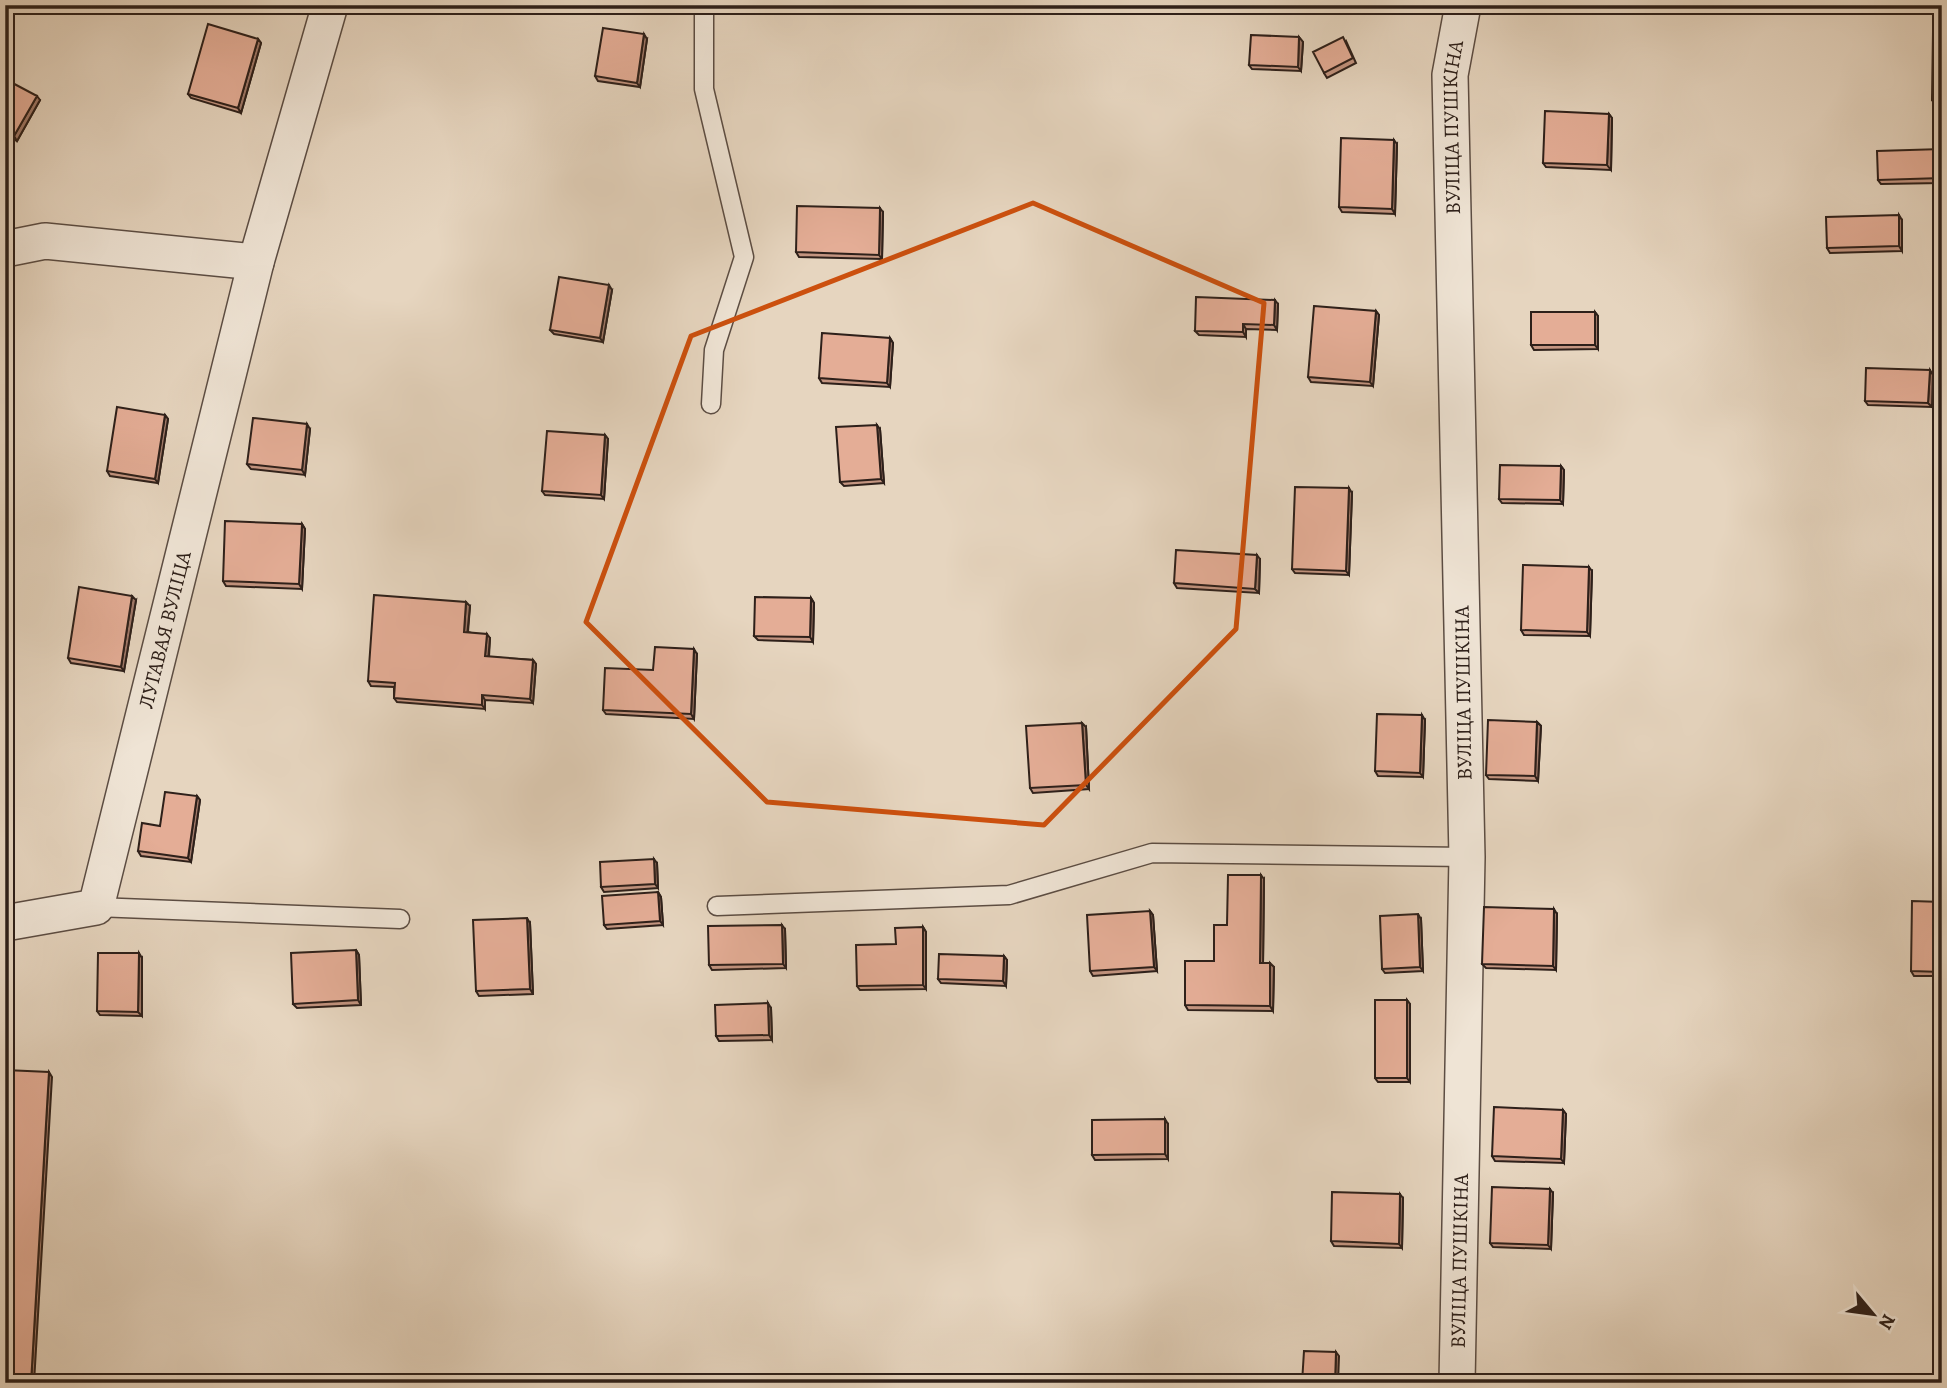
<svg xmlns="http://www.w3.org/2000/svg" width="1947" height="1388" viewBox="0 0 1947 1388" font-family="Alegreya,serif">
  <rect width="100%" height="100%" fill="#e6d5bf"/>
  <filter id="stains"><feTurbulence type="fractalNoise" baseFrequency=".00286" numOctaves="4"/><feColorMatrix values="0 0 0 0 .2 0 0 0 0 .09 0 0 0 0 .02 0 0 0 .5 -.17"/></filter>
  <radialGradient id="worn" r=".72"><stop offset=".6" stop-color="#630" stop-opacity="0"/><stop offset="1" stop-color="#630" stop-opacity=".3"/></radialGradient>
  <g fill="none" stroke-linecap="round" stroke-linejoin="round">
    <defs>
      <path id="lane" d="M704,5V89L744,257L714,350L711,404
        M717,906L1009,895L1152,853L1467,857
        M96,907L400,919"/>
      <g id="street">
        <path d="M5,249L45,241L256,262"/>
        <path id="s1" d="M5,923L96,907L256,262L330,5"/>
        <path id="s2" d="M1457,1383L1467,857L1450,75L1463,5"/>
      </g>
    </defs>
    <use href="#lane" stroke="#5c4d43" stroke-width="21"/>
    <use href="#street" stroke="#5c4d43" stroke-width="38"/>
    <use href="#lane" stroke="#efe4d5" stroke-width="18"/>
    <use href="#street" stroke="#efe4d5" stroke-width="35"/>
  </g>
  <path fill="#c49581" stroke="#2e201a" stroke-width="2" d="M1942,32V105H1935L1932,100Z
    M1299,37L1303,42L1301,71L1252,69L1249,65Z
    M258,39L261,43L241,113L191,98L188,94Z
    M647,39L640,87L598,81L595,76Z
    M1346,41L1356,63L1327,78L1324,73Z
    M5,79L40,100L17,141L5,134Z
    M1609,114L1612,118L1611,170L1546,167L1543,163Z
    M1397,144L1395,214L1342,212L1339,207Z
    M1942,149V183L1881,184L1878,180Z
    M883,212L882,259L799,257L796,252Z
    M1902,220V251L1830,253L1827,248Z
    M612,290L603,342L554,334L550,330Z
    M1278,304L1277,330L1246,329V337L1199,335L1195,331Z
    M1376,311L1379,315L1373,386L1311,382L1308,377Z
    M1595,312L1598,316V349L1534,350L1531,345Z
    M890,338L893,343L890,387L822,383L819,378Z
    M1933,375L1932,407L1868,405L1865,401Z
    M165,415L168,419L158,483L110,476L107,471Z
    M310,429L305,475L251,469L247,464Z
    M880,429L884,483L844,486L840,482Z
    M605,435L608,439L604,499L545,495L542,491Z
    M1561,466L1564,470L1563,504L1502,503L1499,499Z
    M1352,493L1349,575L1295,573L1292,569Z
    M302,524L305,529L302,589L226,586L223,581Z
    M1260,559L1259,593L1177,588L1174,583Z
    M1592,571L1590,636L1524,635L1521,630Z
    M811,598L814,603L813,642L758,640L754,636Z
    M136,600L124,671L71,663L68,658Z
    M470,606L468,632L490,638L489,657L533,660L536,664L533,703L485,700V709L397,702L394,698V687L371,686L368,681Z
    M697,654L694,719L606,714L603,710L653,670Z
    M1425,720L1423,777L1378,776L1375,771Z
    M1537,722L1541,726L1538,781L1489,779L1486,775Z
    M1086,727L1089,789L1033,793L1030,788Z
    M197,796L200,800L191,862L141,856L138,851L160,826Z
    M657,863L658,888L604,892L601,887Z
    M1264,879L1263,963L1274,967L1273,1011L1188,1010L1185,1005L1214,961L1227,925Z
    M658,892L661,897L663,925L607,929L604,925Z
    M1942,902V976H1914L1911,971Z
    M1150,911L1153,915L1157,971L1093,976L1090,971Z
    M1557,914L1556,970L1486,968L1482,964Z
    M1421,919L1423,971L1385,973L1382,969Z
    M530,923L533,994L479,996L476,991Z
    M923,927L926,932V989L860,990L857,986L896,944Z
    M785,929L786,968L712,970L709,965Z
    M356,950L359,955L361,1005L297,1008L293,1004Z
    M1004,956L1007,960L1006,986L941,983L938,979Z
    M142,958V1016L100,1015L97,1011Z
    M1407,1000L1410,1004V1082H1378L1375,1078Z
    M771,1008L772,1040L719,1041L716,1036Z
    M1563,1110L1566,1114L1564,1163L1495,1161L1492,1156Z
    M1168,1124V1159L1095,1160L1092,1155Z
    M1553,1193L1551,1249L1493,1247L1490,1243Z
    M1403,1198L1402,1248L1334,1246L1331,1241Z"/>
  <path fill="#a07969" stroke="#2e201a" stroke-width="2" d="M644,34L647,39L640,87L637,83Z
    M1299,37L1303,42L1301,71L1298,67Z
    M258,39L261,43L241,113L238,108Z
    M37,96L40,100L17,141L14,136Z
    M1609,114L1612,118L1611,170L1607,165Z
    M1394,140L1397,144L1395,214L1392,209Z
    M880,208L883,212L882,259L879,255Z
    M1899,215L1902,220V251L1899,246Z
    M609,285L612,290L603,342L600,338Z
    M1275,300L1278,304L1277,330L1274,325Z
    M1376,311L1379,315L1373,386L1370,382Z
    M1595,312L1598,316V349L1595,345Z
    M1243,324L1246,329V337L1243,332Z
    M890,338L893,343L890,387L887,383Z
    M1930,370L1933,375L1932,407L1928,403Z
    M165,415L168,419L158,483L155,479Z
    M307,424L310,429L305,475L302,470Z
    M877,425L880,429L884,483L881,479Z
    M605,435L608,439L604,499L601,495Z
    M1561,466L1564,470L1563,504L1560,500Z
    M1349,488L1352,493L1349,575L1346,571Z
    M302,524L305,529L302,589L299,584Z
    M1257,555L1260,559L1259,593L1255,589Z
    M1589,567L1592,571L1590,636L1587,632Z
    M132,596L136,600L124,671L121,667Z
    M811,598L814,603L813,642L810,637Z
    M466,602L470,606L467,636L464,632Z
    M487,634L490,638L488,661L485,656Z
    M694,649L697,654L694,719L691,714Z
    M533,660L536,664L533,703L530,699Z
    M482,695L485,700V709L482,705Z
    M1422,715L1425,720L1423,777L1420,773Z
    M1537,722L1541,726L1538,781L1535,776Z
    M1082,723L1086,727L1089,789L1086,785Z
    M197,796L200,800L191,862L188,858Z
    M654,859L657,863L658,888L655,884Z
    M1261,875L1264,879L1263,967L1260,963Z
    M658,892L661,897L663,925L660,921Z
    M1554,909L1557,914L1556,970L1553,966Z
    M1150,911L1153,915L1157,971L1154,967Z
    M1418,914L1421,919L1423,971L1420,967Z
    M527,918L530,923L533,994L530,989Z
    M782,925L785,929L786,968L783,964Z
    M923,927L926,932V989L923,985Z
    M356,950L359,955L361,1005L358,1000Z
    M139,953L142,958V1016L138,1012Z
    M1004,956L1007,960L1006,986L1003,981Z
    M1270,963L1274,967L1273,1011L1270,1006Z
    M1407,1000L1410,1004V1082L1407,1078Z
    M768,1003L771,1008L772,1040L769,1035Z
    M49,1072L52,1077L34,1383H31Z
    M1563,1110L1566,1114L1564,1163L1561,1159Z
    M1165,1119L1168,1124V1159L1165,1154Z
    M1550,1189L1553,1193L1551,1249L1548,1245Z
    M1400,1194L1403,1198L1402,1248L1399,1244Z
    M1336,1352L1339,1356L1338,1383H1335Z"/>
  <path fill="#e4ad96" stroke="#2e201a" stroke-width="2" d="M208,24L258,39L238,108L188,94Z
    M603,28L644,34L637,83L595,76Z
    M1933,32H1942V100H1932Z
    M1251,35L1299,37L1298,67L1249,65Z
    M1343,37L1353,58L1324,73L1313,52Z
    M5,79L37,96L14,136L5,131Z
    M1545,111L1609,114L1607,165L1543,163Z
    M1341,138L1394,140L1392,209L1339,207Z
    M1942,149V178L1878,180L1877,151Z
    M797,206L880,208L879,255L796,252Z
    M1899,215V246L1827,248L1826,217Z
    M1937,236H1942V294H1939Z
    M559,277L609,285L600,338L550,330Z
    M1196,297L1275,300L1274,325L1243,324V332L1195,331Z
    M1314,306L1376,311L1370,382L1308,377Z
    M1531,312H1595V345H1531Z
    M822,333L890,338L887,383L819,378Z
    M1866,368L1930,370L1928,403L1865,401Z
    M117,407L165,415L155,479L107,471Z
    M253,418L307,424L302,470L247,464Z
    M877,425L881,479L840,482L836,427Z
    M547,431L605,435L601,495L542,491Z
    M1500,465L1561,466L1560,500L1499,499Z
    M1295,487L1349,488L1346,571L1292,569Z
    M225,521L302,524L299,584L223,581Z
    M1176,550L1257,555L1255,589L1174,583Z
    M1523,565L1589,567L1587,632L1521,630Z
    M79,587L132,596L121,667L68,658Z
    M374,595L466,602L464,632L487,634L485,656L533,660L530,699L482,695V705L394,698L395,683L368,681Z
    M755,597L811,598L810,637L754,636Z
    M1940,607H1942V640H1939Z
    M655,647L694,649L691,714L603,710L605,668L653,670Z
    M1377,714L1422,715L1420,773L1375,771Z
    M1488,720L1537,722L1535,776L1486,775Z
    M1082,723L1086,785L1030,788L1026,726Z
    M165,792L197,796L188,858L138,851L142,823L160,826Z
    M654,859L655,884L601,887L600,862Z
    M1228,875H1261L1260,963H1270V1006L1185,1005V961H1214V925H1227Z
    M658,892L660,921L604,925L602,896Z
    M1912,901L1942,902V972L1911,971Z
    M1484,907L1554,909L1553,966L1482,964Z
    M1150,911L1154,967L1090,971L1087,915Z
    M1418,914L1420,967L1382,969L1380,916Z
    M527,918L530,989L476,991L473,920Z
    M782,925L783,964L709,965L708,926Z
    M923,927V985L857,986L856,945L896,944L895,928Z
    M356,950L358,1000L293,1004L291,953Z
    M98,953H139L138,1012L97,1011Z
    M939,954L1004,956L1003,981L938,979Z
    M1375,1000H1407V1078H1375Z
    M768,1003L769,1035L716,1036L715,1005Z
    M5,1070L49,1072L31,1383H5Z
    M1494,1107L1563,1110L1561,1159L1492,1156Z
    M1165,1119V1154L1092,1155V1120Z
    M1492,1187L1550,1189L1548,1245L1490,1243Z
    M1332,1192L1400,1194L1399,1244L1331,1241Z
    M1304,1351L1336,1352L1335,1383H1302Z
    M1484,1380H1553V1383H1484Z"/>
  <path fill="none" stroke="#cc500e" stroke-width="5" stroke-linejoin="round" d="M1033,203L1264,303L1236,629L1044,825L767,802L586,622L691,336Z"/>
  <g text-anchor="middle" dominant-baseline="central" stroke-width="5" stroke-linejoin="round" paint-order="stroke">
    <g font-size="21" fill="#2e201a" stroke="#efe4d5">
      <text stroke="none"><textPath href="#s2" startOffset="1256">ВУЛІЦА ПУШКІНА</textPath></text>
      <text stroke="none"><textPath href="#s1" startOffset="378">ЛУГАВАЯ ВУЛІЦА</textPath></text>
      <text transform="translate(1463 693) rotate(-91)">ВУЛІЦА ПУШКІНА</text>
      <text stroke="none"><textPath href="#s2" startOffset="122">ВУЛІЦА ПУШКІНА</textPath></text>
    </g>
  </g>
  <rect width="1947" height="1388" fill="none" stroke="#e6d5bf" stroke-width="28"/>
  <rect x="7" y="7" width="1933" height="1374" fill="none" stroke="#2e201a" stroke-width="3.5"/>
  <rect x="14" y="14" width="1919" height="1360" fill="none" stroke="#2e201a" stroke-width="2"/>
  <g transform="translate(1873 1314) rotate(119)" stroke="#efe4d5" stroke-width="5" paint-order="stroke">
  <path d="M0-5L12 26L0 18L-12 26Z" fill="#2e201a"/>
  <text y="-10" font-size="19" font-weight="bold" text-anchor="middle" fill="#2e201a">N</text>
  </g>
  <rect width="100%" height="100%" filter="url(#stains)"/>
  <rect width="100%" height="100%" fill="url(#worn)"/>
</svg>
